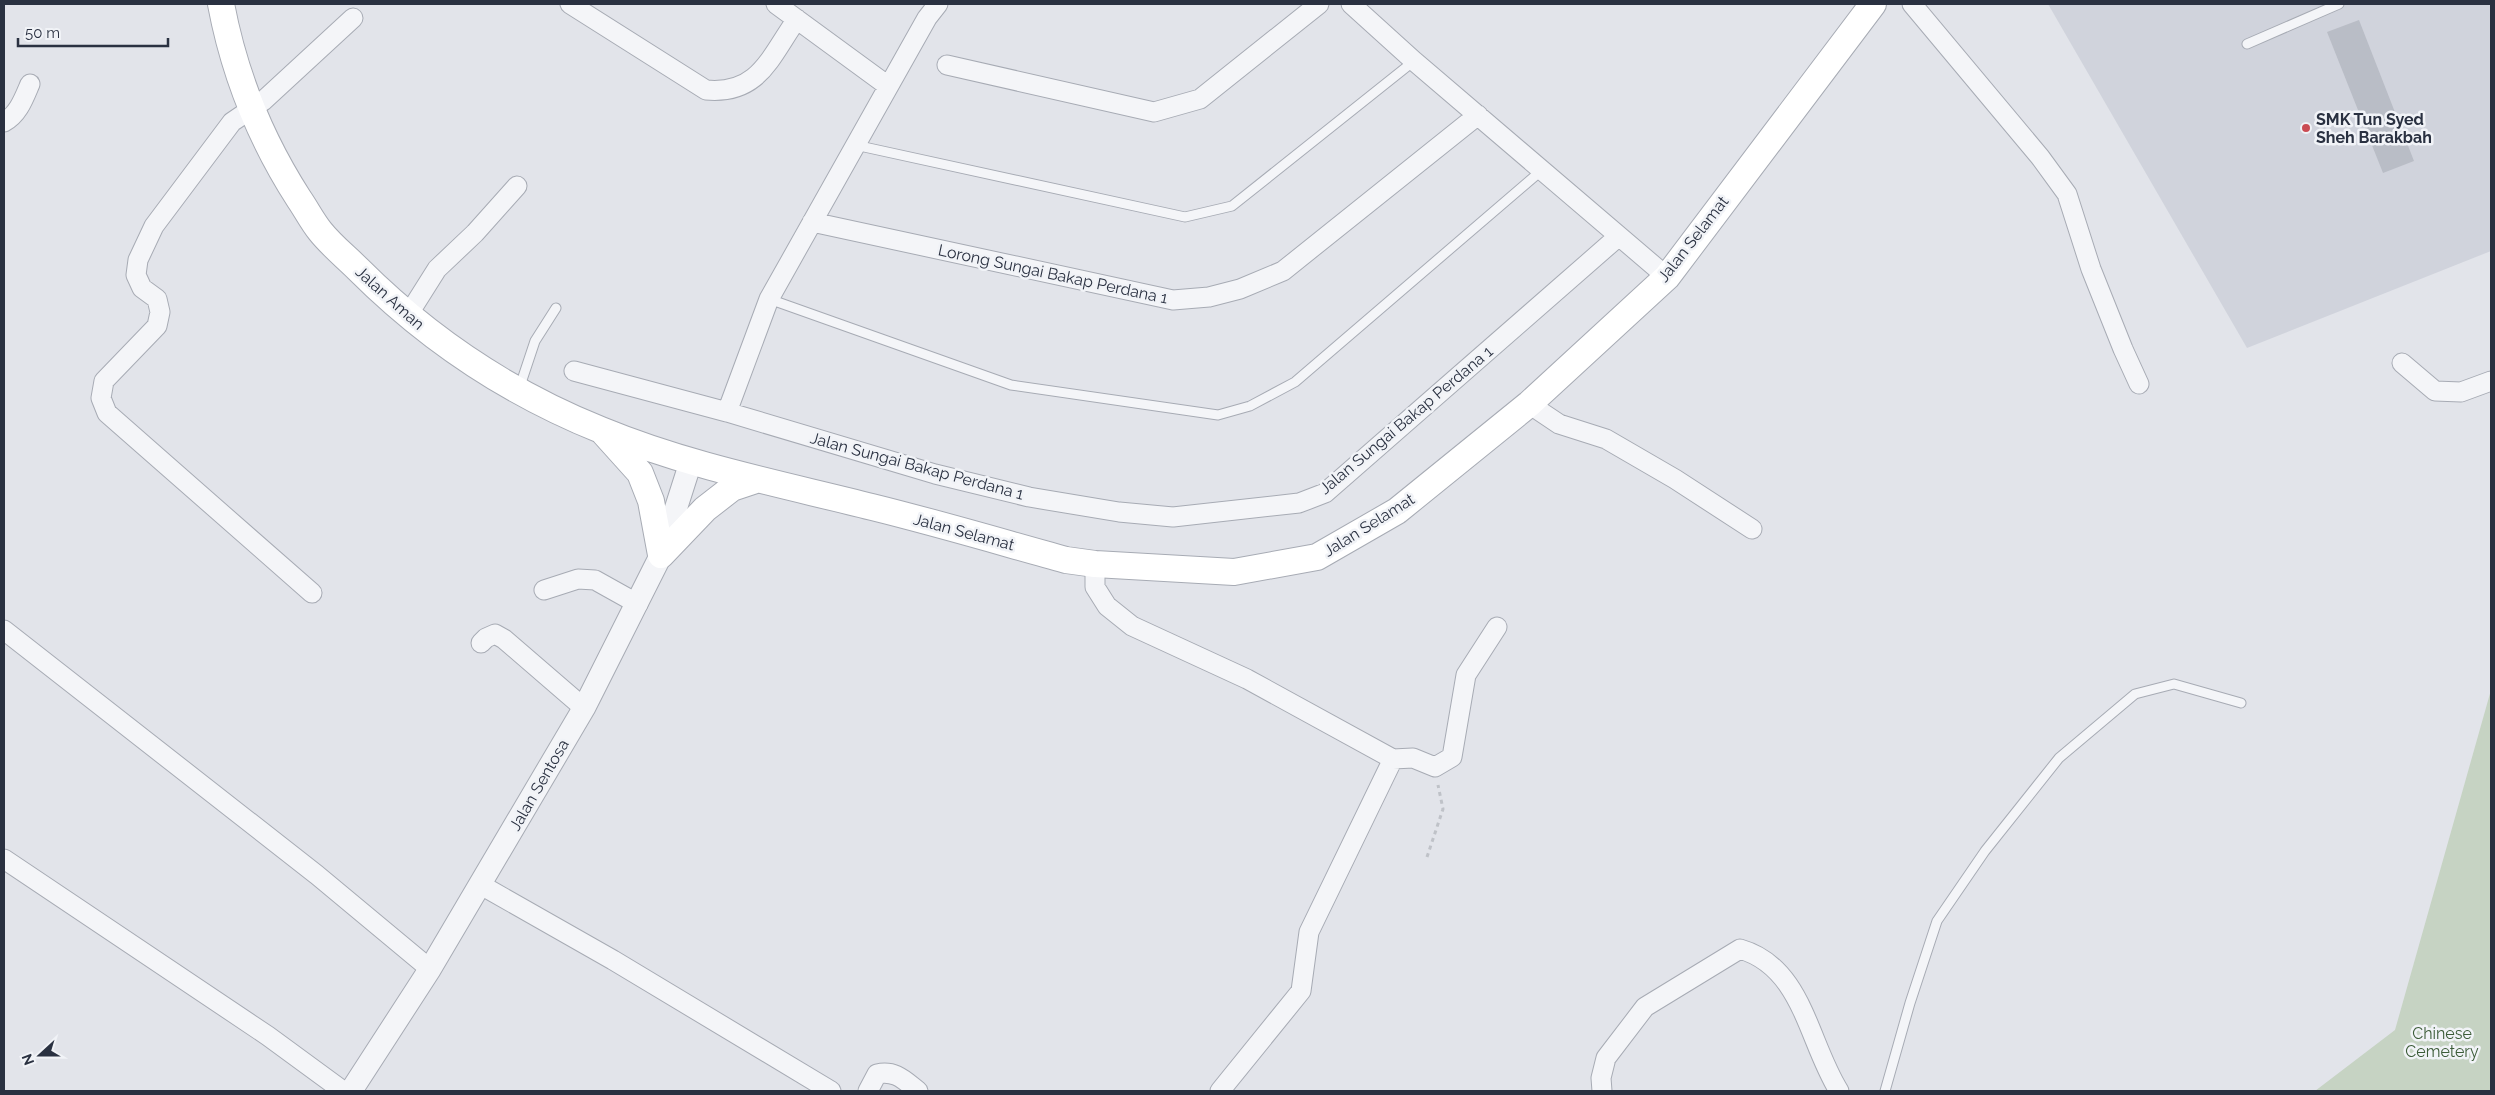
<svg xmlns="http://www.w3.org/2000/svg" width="2495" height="1095" viewBox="0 0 2495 1095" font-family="Raleway,sans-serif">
  <rect width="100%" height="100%" fill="#e2e4ea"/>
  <path fill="#d0d3dc" d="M2048,4H2491V251L2247,348Z"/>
  <path fill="#c6d3c3" d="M2491,690V1091H2315L2395,1030Z"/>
  <path fill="#b9bdc6" d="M2359,20L2414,161L2383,173L2327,32Z"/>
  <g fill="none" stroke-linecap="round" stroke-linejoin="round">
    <defs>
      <path id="service" d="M2247,44L2339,4
        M855,145L1185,217L1232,206L1414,61
        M769,299L1011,385L1218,415L1250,406L1295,382L1542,170
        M519,389L535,341L556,308
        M1885,1091L1910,1003L1937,921L1985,851L2059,758L2135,694L2174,684L2241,703"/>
      <path id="minor" d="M570,4L706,90C759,95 770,57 797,19
        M776,4L888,86
        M1351,4L1414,61L1667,277
        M1912,4L2040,157L2067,194L2091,269L2123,349L2139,384
        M947,65L1154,112L1200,99L1319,4
        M4,122C18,115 24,98 30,84
        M812,222L1173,300L1209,297L1240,289L1283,271L1478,115
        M408,315L437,269L475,233L517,186
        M2402,363L2435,391L2461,392L2491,381
        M574,371L727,412L935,474L1029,497L1119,512L1173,517L1299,503L1325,493L1619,236
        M1529,404L1559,424L1606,439L1675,479L1752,529
        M727,412L769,299L927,18L938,4
        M1095,564V587L1107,606L1132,626L1247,679L1393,759L1309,932L1301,991L1220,1091
        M544,590L578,579L595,580L638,604
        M312,593L107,413L101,398L104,381L157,326L160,312L157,299L142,288L136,275L138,260L154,226L232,122L263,101L353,18
        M4,630L317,875L430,969
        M481,643L486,638L495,634L504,639L584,708
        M1393,759L1413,758L1435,767L1452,757L1466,675L1497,627
        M4,859L268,1036L343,1091
        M481,885L613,960L831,1091
        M868,1091L877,1074C895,1070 904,1080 918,1091
        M1602,1091L1601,1078L1606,1058L1645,1007L1740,949C1803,967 1808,1042 1839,1091"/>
      <path id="tertiary" d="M351,1091L430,969L584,708L661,555L691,461"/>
      <path id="secondary" d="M221,4C234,73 261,140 299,199C306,209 312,221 320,231C331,245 346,257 358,269C428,339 509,393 601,430C688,466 781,484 872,507C937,523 1001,542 1066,560L1095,564L1234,572L1317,557L1397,511L1529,404L1667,277L1873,4
        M604,433L640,473L651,501L661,555
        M661,555L705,509L732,488L756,480"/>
    </defs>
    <use href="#service" stroke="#a7abb4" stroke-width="11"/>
    <use href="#minor" stroke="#a7abb4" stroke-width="21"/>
    <use href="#tertiary" stroke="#a7abb4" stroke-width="24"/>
    <use href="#secondary" stroke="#a7abb4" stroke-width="28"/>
    <path stroke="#bfc2c8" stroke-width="3" stroke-dasharray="4 4" stroke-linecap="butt" d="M1427,857L1443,809L1438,785"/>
    <use href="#service" stroke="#f4f5f8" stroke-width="9"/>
    <use href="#minor" stroke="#f4f5f8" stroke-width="19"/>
    <use href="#tertiary" stroke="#f4f5f8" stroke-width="22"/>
    <use href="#secondary" stroke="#fff" stroke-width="26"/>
  </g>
  <circle fill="#ca4b53" stroke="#f1f3f7" stroke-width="2" cx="2306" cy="128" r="5"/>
  <g text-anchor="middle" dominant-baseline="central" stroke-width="5" stroke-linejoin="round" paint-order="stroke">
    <g font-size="16" font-weight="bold" fill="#2a3141" stroke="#f1f3f7" text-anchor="start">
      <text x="2316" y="119">SMK Tun Syed<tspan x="2316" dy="18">Sheh Barakbah</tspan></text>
    </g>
    <g font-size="16" fill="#2a3141" stroke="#f1f3f7">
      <text transform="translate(1693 239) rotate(-52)">Jalan Selamat</text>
      <text transform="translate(1053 274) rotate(12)">Lorong Sungai Bakap Perdana 1</text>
      <text transform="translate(390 298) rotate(42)">Jalan Aman</text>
      <text transform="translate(1406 420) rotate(-40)">Jalan Sungai Bakap Perdana 1</text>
      <text transform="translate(917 466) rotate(15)">Jalan Sungai Bakap Perdana 1</text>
      <text transform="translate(1369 525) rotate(-32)">Jalan Selamat</text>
      <text transform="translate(964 532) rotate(15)">Jalan Selamat</text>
      <text transform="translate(539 785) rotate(-60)">Jalan Sentosa</text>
    </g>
    <g font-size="16" fill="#3c5c38" stroke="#f1f3f7">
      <text x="2442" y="1033">Chinese<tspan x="2442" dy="18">Cemetery</tspan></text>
    </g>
  </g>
  <rect width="2495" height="1095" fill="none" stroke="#2a3141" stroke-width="10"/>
  <g transform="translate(40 1055) rotate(249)" stroke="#f1f3f7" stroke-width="4" paint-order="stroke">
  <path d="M0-4L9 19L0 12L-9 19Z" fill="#2a3141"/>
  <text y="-8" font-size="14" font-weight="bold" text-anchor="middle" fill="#2a3141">N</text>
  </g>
  <path d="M18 38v8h150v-8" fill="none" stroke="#2a3141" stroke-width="2.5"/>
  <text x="25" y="38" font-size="15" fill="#2a3141" stroke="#f1f3f7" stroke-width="4" paint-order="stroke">50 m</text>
</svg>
